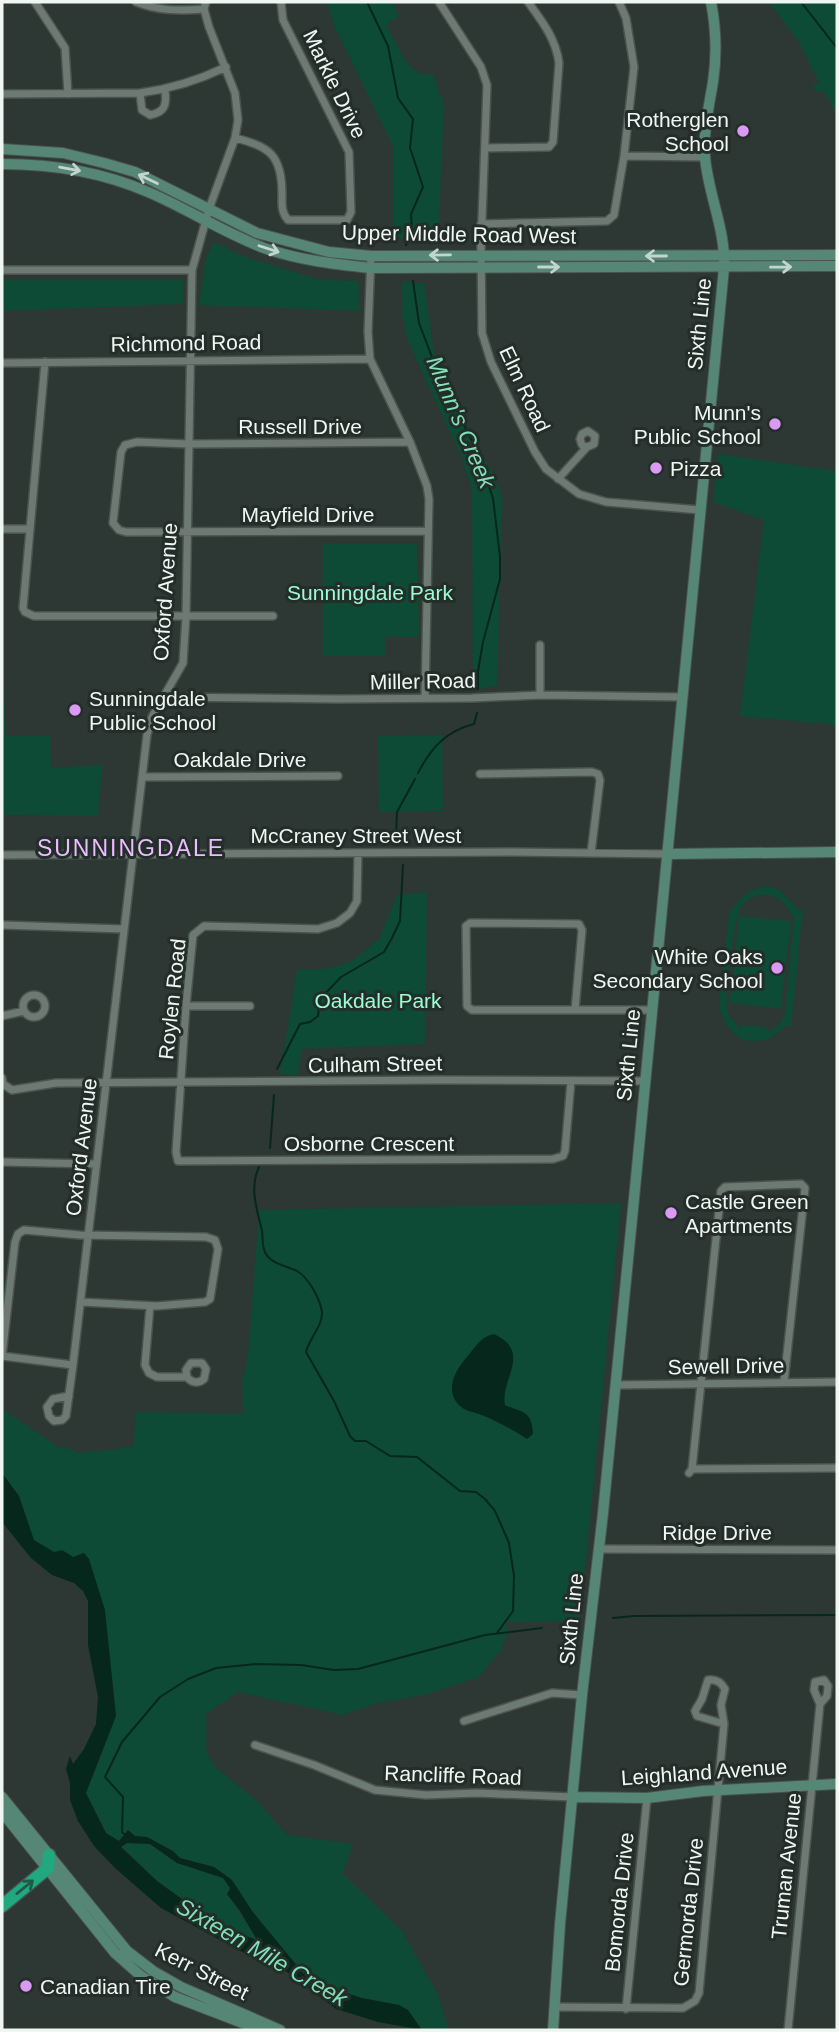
<svg xmlns="http://www.w3.org/2000/svg" width="839" height="2032" viewBox="0 0 839 2032" font-family="Arial,sans-serif">
  <rect width="100%" height="100%" fill="#2d3733"/>
  <path fill="#0d4b37" fill-rule="evenodd" d="M327,2H392L399,16L386,25L406,62L420,74H433L444,106L439,223L415,237L393,240V146L334,26Z
    M769,2H837V114L823,90L816,93L813,84H820L798,41Z
    M214,242L240,255L320,280L358,281L360,311L199,305L205,261Z
    M2,280H183V304L2,311Z
    M402,282L424,283L436,366L492,473L502,496L497,686L473,690L472,489L462,458L406,337L402,311Z
    M718,454L837,471V725L740,716L764,520L713,502Z
    M323,544H417L419,637H385V656H323Z
    M2,657L6,736H50L51,768L102,765L98,816L2,815Z
    M442,735L443,811L379,812L378,736Z
    M767,886L780,890L798,909L803,910L791,1027L785,1026C759,1054 726,1042 719,1005L729,916C737,897 748,890 767,886ZM771,895L783,902L794,918L785,1013L780,1024L767,1032V1027L741,1025L740,1029L729,1015L727,1005C729,984 731,915 745,902C753,895 761,895 771,895Z
    M427,892L425,1044L302,1049L298,1075L280,1074L297,970L324,969L351,962L379,939L397,895Z
    M739,916L791,921L781,1009L730,1003Z
    M621,1203L580,1621L505,1622L508,1631L501,1650L479,1677L428,1694L378,1703L343,1715L238,1692L206,1714V1750L215,1767L256,1800L287,1835L353,1844L343,1874L402,1931L437,1993L449,2030H422L408,2010L399,2005L362,1998L327,1987L303,1973L252,1911L232,1880L214,1867L180,1858L172,1851L147,1837L135,1836L128,1831L119,1841L106,1833L86,1793L116,1716L109,1650L89,1559L73,1557L62,1550L54,1552L33,1540L19,1496L2,1473V1409L57,1446L74,1450L77,1453L133,1447L136,1412L243,1414L242,1382L248,1356L259,1210Z
    M127,1843L150,1844L177,1863L223,1878L231,1888L227,1894L258,1940L227,1929L200,1912L157,1881L121,1846Z"/>
  <path fill="#06281c" fill-rule="evenodd" d="M494,1334C533,1352 500,1379 505,1405C522,1413 532,1410 533,1434L527,1439C513,1430 499,1422 484,1416C478,1413 469,1412 464,1409C443,1395 453,1373 466,1358C475,1348 481,1336 494,1334Z
    M2,1473L19,1496L34,1540L54,1552L62,1550L73,1557L84,1553L89,1559L105,1610L116,1716L86,1793L106,1833L119,1841L128,1830L135,1836L147,1837L173,1851L180,1858L214,1867L232,1880L252,1911L303,1973L327,1987L362,1998L399,2005L408,2010L422,2030L378,2022L336,2009L287,1972L268,1962L248,1955L161,1908L115,1868L94,1846L78,1821L70,1800V1783L66,1769L70,1756L73,1764L84,1749L96,1724L98,1697L88,1645V1601L83,1591L74,1583L52,1575L31,1558L2,1522ZM127,1843L150,1844L177,1863L223,1878L230,1888L227,1894L240,1911L257,1940L227,1929L200,1912L157,1881L121,1847Z"/>
  <g fill="none" stroke-linecap="round" stroke-linejoin="round">
    <path stroke="#06281c" stroke-width="2" d="M367,2L388,46L398,98L413,119L410,148L423,187L411,214L412,232L406,245
      M801,2L837,48
      M413,281L419,323L435,365L474,445L493,498L500,557V579L483,642L478,671V689
      M418,773C431,748 446,731 474,724L477,713
      M396,836L397,812L415,779
      M277,1069L300,1024L310,1022L318,1016L320,999L341,977L384,952L392,938L400,921L403,865
      M270,1148L274,1095
      M259,1167C249,1188 257,1209 262,1231C263,1237 262,1247 265,1252C270,1264 287,1266 297,1271C309,1278 320,1299 322,1312C323,1325 309,1339 306,1352L334,1401L350,1436L355,1441H366L390,1456L417,1457L460,1491L476,1492L485,1499L495,1511L509,1543L514,1576L513,1611L497,1633
      M613,1618L634,1616L837,1615
      M124,1834L122,1832L123,1797L105,1777L122,1742L160,1697L188,1679L216,1668L256,1664L301,1665L334,1670L358,1669L485,1635L542,1628"/>
    <defs>
      <path id="street" d="M35,2L65,48L68,94
        M136,2C159,11 180,11 204,9
        M439,2L481,67L487,85L481,246L482,333L491,362L535,452L546,469L579,494L606,502L700,510
        M165,90C167,105 165,112 150,115L142,110L140,93C170,89 199,80 226,67
        M2,94L140,93
        M235,138C270,146 282,156 282,194C282,205 281,212 288,220H347L351,212L349,152L283,20L281,2
        M485,148L549,147L553,142L559,63C556,39 542,21 528,2
        M624,156L705,157
        M481,224L607,221L614,215L624,156L634,67L626,18L619,2
        M371,256L368,332L370,359L410,442L427,486L429,499L425,698
        M2,270H192
        M45,362L23,608L25,612L34,616H273
        M2,363L370,359
        M410,442L189,444L137,442L125,445L121,452L113,523L119,530L126,532L428,531
        M558,479L587,447L594,444L595,436L588,431L582,434L580,439L582,445L587,447
        M2,529H29
        M540,695V645
        M164,697L337,699L472,698L540,695L682,697
        M480,774L592,772L598,774L600,780L591,853
        M142,777L338,776
        M358,853L357,901L350,913L337,923L318,929L204,926L193,935L186,1006L176,1152L178,1161L553,1159L563,1156L565,1151L571,1081
        M2,855L511,852L668,854
        M2,925L123,929
        M23 1006a11 11 0 1 1 22 0a11 11 0 1 1-22 0Z
        M186,1006H250
        M575,1010H472L467,1006L466,926L470,923L579,924L582,930L575,1010H652
        M2,1016L24,1011
        M2,1078L3,1084L12,1090L56,1083L439,1080L645,1081
        M2,1162L96,1164
        M150,1306L145,1365L149,1373L157,1377H187C192,1383 198,1384 204,1379L206,1369L202,1363H191L186,1370L187,1377
        M2,1356L15,1242L18,1234L24,1230L80,1235L206,1237L215,1240L218,1249L210,1299L205,1302L157,1306L81,1302
        M2,1356L73,1365
        M615,1385L837,1382
        M69,1396L53,1399L47,1407L49,1416L54,1421L62,1420L66,1416L73,1365L147,735L152,717L183,663L186,616L192,270L209,209L235,138L238,120L235,93L209,27L204,9L206,2
        M692,1469L721,1191L725,1187L801,1184L805,1188L784,1382
        M689,1473L692,1469L837,1468
        M598,1549L837,1550
        M464,1721L552,1693L582,1695
        M255,1745L314,1765L375,1790L426,1795L477,1793L573,1797
        M554,2007L683,2008L695,2001L699,1993L724,1724L721,1705L725,1689C721,1682 716,1679 708,1680L702,1699L695,1711L697,1716L724,1724
        M626,2009L647,1798
        M788,2030L820,1704L814,1690L815,1682L824,1680L828,1686L827,1696L820,1704"/>
      <path id="secondary" d="M2,149L63,153L104,163L135,172L257,233L329,252L371,256L837,255
        M2,164C52,164 102,172 148,192C188,209 224,233 264,248C298,260 334,264 370,268L837,266
        M668,854L837,852
        M2,1797L127,1951L153,1971L181,1987L280,2030
        M573,1797L647,1798L703,1791L837,1784
        M2,1812L115,1953L141,1976L175,1997L261,2030
        M553,2030L560,1924L582,1695L603,1513L633,1209L724,268C726,230 708,194 705,157C703,132 709,106 713,82C717,55 716,28 711,2"/>
      <path id="highway" d="M2,1906L48,1868L49,1855"/>
    </defs>
    <use href="#street" stroke="#4a534e" stroke-width="10"/>
    <use href="#secondary" stroke="#4a534e" stroke-width="12"/>
    <use href="#highway" stroke="#4a534e" stroke-width="15"/>
    <use href="#street" stroke="#6d7973" stroke-width="7"/>
    <use href="#secondary" stroke="#568776" stroke-width="10"/>
    <use href="#highway" stroke="#20a97e" stroke-width="12"/>
  </g>
  <defs><path id="oneway-shaft" d="M-6 0H5M1.5-3L5.5 0L1.5 3" fill="none" stroke-width="1.6" stroke-linecap="round" stroke-linejoin="round" transform="scale(1.75)"/></defs>
  <g stroke="#c2d5ce">
    <use href="#oneway-shaft" transform="translate(70 169) rotate(10)"/>
    <use href="#oneway-shaft" transform="translate(148 179) rotate(-154)"/>
    <use href="#oneway-shaft" transform="translate(269 249) rotate(18)"/>
    <use href="#oneway-shaft" transform="translate(440 255) rotate(179)"/>
    <use href="#oneway-shaft" transform="translate(656 256) rotate(-180)"/>
    <use href="#oneway-shaft" transform="translate(549 267)"/>
    <use href="#oneway-shaft" transform="translate(781 267) rotate(-1)"/>
  </g>
  <use stroke="#225847" href="#oneway-shaft" transform="translate(25 1887) rotate(-39)"/>
  <g fill="#db99f5" stroke="#232d29" stroke-width="2.5">
    <circle cx="743" cy="131" r="7"/>
    <circle cx="775" cy="424" r="7"/>
    <circle cx="656" cy="468" r="7"/>
    <circle cx="75" cy="710" r="7"/>
    <circle cx="777" cy="968" r="7"/>
    <circle cx="671" cy="1213" r="7"/>
    <circle cx="26" cy="1986" r="7"/>
  </g>
  <g text-anchor="middle" dominant-baseline="central" stroke-width="6" stroke-linejoin="round" paint-order="stroke">
    <g font-size="21" fill="#f0f7f3" stroke="#232d29">
      <text transform="translate(335 84) rotate(64)">Markle Drive</text>
      <text transform="translate(459 234) rotate(1)">Upper Middle Road West</text>
      <text transform="translate(699 324) rotate(-84)">Sixth Line</text>
      <text transform="translate(186 343) rotate(-1)">Richmond Road</text>
      <text transform="translate(525 389) rotate(65)">Elm Road</text>
      <text x="300" y="426">Russell Drive</text>
      <text x="308" y="514">Mayfield Drive</text>
      <text transform="translate(165 592) rotate(-86)">Oxford Avenue</text>
      <text transform="translate(423 681) rotate(-1)">Miller Road</text>
      <text x="240" y="759">Oakdale Drive</text>
      <text x="356" y="835">McCraney Street West</text>
      <text transform="translate(172 999) rotate(-84)">Roylen Road</text>
      <text transform="translate(628 1055) rotate(-84)">Sixth Line</text>
      <text transform="translate(375 1064) rotate(-1)">Culham Street</text>
      <text x="369" y="1143">Osborne Crescent</text>
      <text transform="translate(81 1147) rotate(-83)">Oxford Avenue</text>
      <text transform="translate(726 1366) rotate(-1)">Sewell Drive</text>
      <text x="717" y="1532">Ridge Drive</text>
      <text transform="translate(571 1619) rotate(-84)">Sixth Line</text>
      <text transform="translate(704 1772) rotate(-4)">Leighland Avenue</text>
      <text transform="translate(453 1775) rotate(2)">Rancliffe Road</text>
      <text transform="translate(786 1866) rotate(-84)">Truman Avenue</text>
      <text transform="translate(619 1902) rotate(-84)">Bomorda Drive</text>
      <text transform="translate(688 1912) rotate(-84)">Germorda Drive</text>
      <text transform="translate(202 1971) rotate(27)">Kerr Street</text>
    </g>
    <g font-size="21" fill="#f0f7f3" stroke="#232d29" text-anchor="start">
      <text x="729" y="119" text-anchor="end">Rotherglen<tspan x="729" dy="24">School</tspan></text>
      <text x="761" y="412" text-anchor="end">Munn's<tspan x="761" dy="24">Public School</tspan></text>
      <text x="670" y="468">Pizza</text>
      <text x="89" y="698">Sunningdale<tspan x="89" dy="24">Public School</tspan></text>
      <text x="763" y="956" text-anchor="end">White Oaks<tspan x="763" dy="24">Secondary School</tspan></text>
      <text x="685" y="1201">Castle Green<tspan x="685" dy="24">Apartments</tspan></text>
      <text x="40" y="1986">Canadian Tire</text>
    </g>
    <g font-size="21" fill="#9dfbd4" stroke="#232d29">
      <text x="370" y="592">Sunningdale Park</text>
      <text x="378" y="1000">Oakdale Park</text>
    </g>
    <g font-size="23" font-style="italic" fill="#82dfb9" stroke="#232d29">
      <text transform="translate(461 422) rotate(67)">Munn's Creek</text>
      <text transform="translate(262 1952) rotate(30)">Sixteen Mile Creek</text>
    </g>
    <g font-size="23" letter-spacing="2" fill="#ebbdfe" stroke="#232d29">
      <text x="131" y="848">SUNNINGDALE</text>
    </g>
  </g>
  <rect width="839" height="2032" fill="none" stroke="#f0f7f3" stroke-width="7"/>
</svg>
